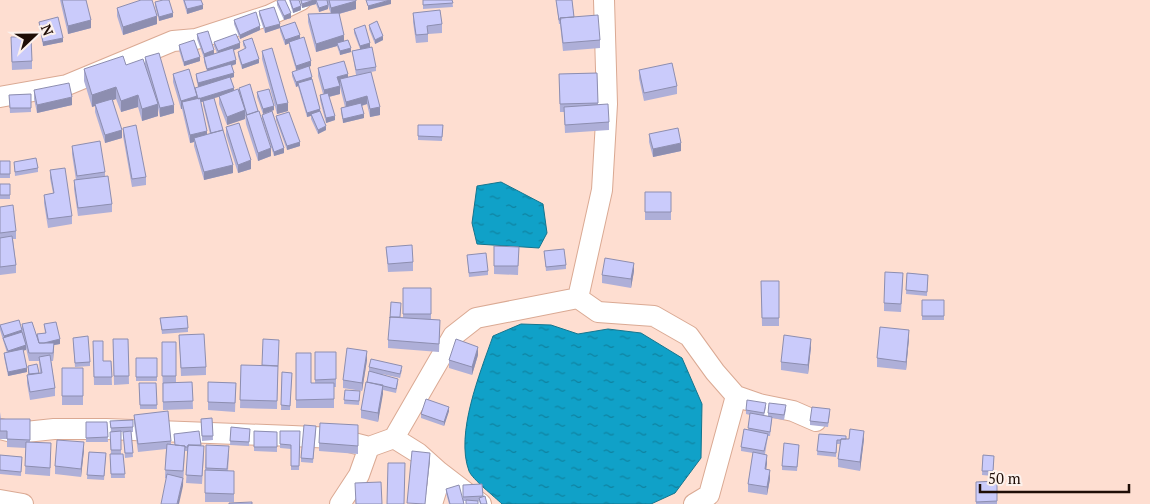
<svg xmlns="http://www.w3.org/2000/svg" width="1150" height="504" viewBox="0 0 1150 504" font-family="'PT Serif',serif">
  <defs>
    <pattern id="water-ripples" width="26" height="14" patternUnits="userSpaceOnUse" patternTransform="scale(1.25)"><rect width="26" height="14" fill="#10a1c8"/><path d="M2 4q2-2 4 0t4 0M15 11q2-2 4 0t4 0" fill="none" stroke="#0f82a0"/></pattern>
  </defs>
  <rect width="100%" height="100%" fill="#feded1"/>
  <path fill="url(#water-ripples)" stroke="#14758e" d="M501,182L543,204L547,233L539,248L477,244L472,223L477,186Z
    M521,324L551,325L578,334L608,329L641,333L682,358L702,404L701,458L675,493L651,504H502C495,497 472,479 469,471C455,434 480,373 493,336Z"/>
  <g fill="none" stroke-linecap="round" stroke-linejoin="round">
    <defs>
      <path id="minor" d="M0,97L67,85L173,41L196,39L270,15L301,0
        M578,298L598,312L654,316L689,336L715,372L736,396L759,404L793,411L816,421
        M0,429L16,433L54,429H106L292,436L334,438L369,447L394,438L418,453L438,471L437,488L432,504
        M394,438L453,336L476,318L578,298L602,190L607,104L604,0
        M438,471L481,504
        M0,500L23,504
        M340,504L359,475L369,447
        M694,504L709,495L736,396"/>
    </defs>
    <use href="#minor" stroke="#daa993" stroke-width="22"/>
    <use href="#minor" stroke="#fff" stroke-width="20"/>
  </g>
  <path fill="#aeafd8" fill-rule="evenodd" d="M60,0H86L91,28L68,34Z
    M183,0H201L203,9L187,14Z
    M289,0H299L301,10L293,13Z
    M300,0H356V9L339,14L344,41L351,52L340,55L337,46L316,52L308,22V14H331L328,6V9L319,12L316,4L302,8Z
    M423,0H452L453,7L423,9Z
    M556,0H572L574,17L600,40V48L563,51L560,24H559Z
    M277,1L291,18L284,20L277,5Z
    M155,2L173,17L159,21L155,6Z
    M117,8L157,24L123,35L117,16Z
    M259,11L280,28L265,33L259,15Z
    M413,13L442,24V33L428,34V42L416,43L413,22Z
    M234,20L260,30L240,39L234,24Z
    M39,22L63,42L43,46L39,26Z
    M369,25L383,40L375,44L369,29Z
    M280,27L300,39L311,66L296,70L289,46V43L285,45L280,31Z
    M354,29L370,47L366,48L376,67V71L371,72L380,115L370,117L367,104L362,106L364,118L343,123L341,112V108L345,107L340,87V84H339L340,94L329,97L335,120L326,123L320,100V95L323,94L318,76V68L348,77L368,72L356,75L352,51L360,49L354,33Z
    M197,34L214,54L217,53L214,46V42L240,48L233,50L236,64L232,66L234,77L231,78L234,91L239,92V88L271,156L258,161L246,124L245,114V119L227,125L219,104V97L214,98L233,173L204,180L194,146V142L190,143L182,109H181L173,82V74L195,88L198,87L196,78V74L207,71L204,62V58L197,39ZM201,102H203V105L210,134L207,135Z
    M243,41L259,63L242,69L238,56V52L245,49L243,45Z
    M11,45L32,61V69L12,70Z
    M179,45L200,61L184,66L179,50Z
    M262,51L288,111L277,114L262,59Z
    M145,57L174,113L160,117L158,108V116L142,121L138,107L121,112L116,99L113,100L122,138L105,143L95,112V106L92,107L84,81V69L126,65L151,85L145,65Z
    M639,70L677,86V94L644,101L639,78Z
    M292,72L312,81L326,130L318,134L311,119V116L307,117L298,86L296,87L292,76Z
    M597,73L598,105L609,122V130L565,133L564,112H560L559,74Z
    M34,90L72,105L37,113L34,99Z
    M257,92L274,110L263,114L257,97Z
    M31,94V112L10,113L9,95Z
    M262,115L284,153L274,156L262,119Z
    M276,116L300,146L287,150L276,120Z
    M418,125H443L442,141L418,140Z
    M226,127L251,169L238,173L226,135Z
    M123,128L146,177V185L132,187L123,136Z
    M649,134L681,151L653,157L649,142Z
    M72,146L105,172V177L112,204V212L78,216L74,189V180H76L72,154Z
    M0,161H10V178H0Z
    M14,162L38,168V172L15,176Z
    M50,170L72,216V224L48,228L44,203V195L53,193L50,178Z
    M0,184H10V199H0Z
    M645,192H671V220H645Z
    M0,207L16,231V239H13L16,265V273L0,275Z
    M494,246L519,247L518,275L494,274Z
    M386,247L413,262V271L388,272Z
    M544,251L566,265V269L546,271Z
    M467,255L488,271V275L469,277Z
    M634,271L631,288L602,283V275Z
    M907,273L928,275L927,296L906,294Z
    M761,281H779V326H762Z
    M903,281L901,312L884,311V303Z
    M403,288H431V320L440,328L439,352L388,348V340L400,317L403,318Z
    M922,300H944V320H922Z
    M160,318L188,328V332L162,334Z
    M22,324L37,337V334L45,333L44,324L60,344L54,345L53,361H51L55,388V396L30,400L27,383V375L28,374V366L40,373L39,361H29L26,348V350H23L27,372L8,376L4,357V353H7L0,330V325L22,333L24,337L22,332Z
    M179,335L206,367V375L181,376Z
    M909,338L906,370L877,367V358Z
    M113,339H128L129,384L114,385Z
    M93,341L103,361H111L112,385H94Z
    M73,342L90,362V366L75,367Z
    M162,342H176V383L192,382L193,409L163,410Z
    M811,347L808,374L781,370V362Z
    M315,352H336V387H334V408H296V353L311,383H315Z
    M478,355L472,375L449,368V360Z
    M136,358H157V381H136Z
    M367,360L362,391L343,388V380Z
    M241,365L278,370L277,409L240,408Z
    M369,367L402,370L400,378L382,374L398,383L396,393L383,390L378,422L361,418V410L369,371Z
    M62,368H83V405H62Z
    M282,372L292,373L290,410H281Z
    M208,382L236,383L235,412L208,410Z
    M139,383H156L157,409H140Z
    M345,390L360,395L359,405L344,404Z
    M766,407L764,416L768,417V413L786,409L784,420L772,418L770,436H768L765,454L767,463L766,470L770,479L767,495L748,492V484L753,453L741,451V447L748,430L750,415L746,414V410Z
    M449,411L444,426L421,418V414Z
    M0,412L1,419H30V442L51,452L50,476L25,474L26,448L7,447V439H0Z
    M830,413L828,427L810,425V421Z
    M134,415L171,441V445H175L174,434L201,445L204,454L202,484L186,483L188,451H185L183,486L165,478L166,449L138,452L134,423Z
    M212,418L213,440L202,441L201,419Z
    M133,420V432H131L133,457L125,458L123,432H121V454H111L110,436L111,432L110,421Z
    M86,422H107L108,442H86Z
    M231,427L250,429L249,446L230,445Z
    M316,430L313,463L301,462V458Z
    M254,431L277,432V452L254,451Z
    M280,431H300L299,470H291V449L280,448Z
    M358,433V454L319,451V443Z
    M819,434L846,439H864L860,471L838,467V459L840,444H837L836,457L817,455Z
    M206,445L229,454L228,471H234V502H205V470Z
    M799,445L797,471L782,470V466Z
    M84,450L81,477L55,474V466Z
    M89,452L106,453L104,480L87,479Z
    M123,454L125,478H111L110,459Z
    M0,455L22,457L21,476L0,474Z
    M983,455L994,456L993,476L982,475Z
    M997,481V504H976V482Z
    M463,485L483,497L487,504H480L479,501H464V504H449L446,493V489L463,499Z"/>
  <path fill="#8d8eb0" d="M314,0H316V4L302,8V4Z
    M390,0H391V4L368,10V6Z
    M356,1V9L331,16V8Z
    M203,5V9L187,14V9Z
    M328,5V9L319,12V8Z
    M301,6V10L293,13V9Z
    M173,13V17L159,21V17Z
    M291,13V18L284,20V16Z
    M157,16V24L123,35V27Z
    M91,20V28L68,34V26Z
    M280,24V28L265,33V28Z
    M260,26V30L240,39V35Z
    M300,35V39L285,45V40Z
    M344,35V44L337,43V46L316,52V44Z
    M383,36V40L375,44V40Z
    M63,38V42L43,46V42Z
    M240,43V48L218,56V51Z
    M370,43V47L360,50V46Z
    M351,48V52L340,55V51Z
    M214,50V54L204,58V54Z
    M200,57V61L184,66V62Z
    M259,59V63L242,69V65Z
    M236,60V64L207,73V69Z
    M311,61V66L296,70V66Z
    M234,73V77L198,87V83Z
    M348,74V82L340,79V84L337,85V77Z
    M312,77V81L298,83V86L296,87V82Z
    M340,86V94L324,98V90Z
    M116,87V99L96,106L95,104V106L92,107V95Z
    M234,88V92L198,103V99Z
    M138,95V107L121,112V101Z
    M197,96V104L182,102V109H181V101Z
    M367,96V104L346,110V102Z
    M72,97V105L37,113V105Z
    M288,103V111L277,114V105Z
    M158,104V116L142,121V109Z
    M174,105V113L160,117V108Z
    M274,106V110L263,114V109Z
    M380,107V115L370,117V109Z
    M320,109V113L307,117V113Z
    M245,110V119L227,125V117Z
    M364,114V118L343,123V119Z
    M335,116V120L326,123V118Z
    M326,126V130L318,134V130Z
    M122,130V138L105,143V135Z
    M207,131V139L194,138V142L190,143V135Z
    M300,142V146L287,150V146Z
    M681,143V151L653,157V149Z
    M271,148V156L258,161V153Z
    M284,148V153L274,156V152Z
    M251,160V169L238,173V165Z
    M233,165V173L204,180V172Z
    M634,263V271L631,288V279Z
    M22,330V334L4,340V336Z
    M909,330V338L906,370V362Z
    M60,339V344L54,345L53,361V345L40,344Z
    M811,339V347L808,374V365Z
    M26,345V350L8,355V351Z
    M478,347V355L472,375V367Z
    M367,351V360L362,391V383Z
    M27,368V372L8,376V372Z
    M383,385V394L378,422V413Z
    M449,407V411L444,426V422Z
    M864,431V439L860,471V462Z
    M84,442V450L81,477V469Z
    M430,453V461L425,504Z
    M767,455V463L765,478V469Z
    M770,470V479L767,495V487Z
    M183,478V486L179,504H177Z"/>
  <path fill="#cacbfb" stroke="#8d8eb0" d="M62,0H86L91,20L68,26Z
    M141,0H152L157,16L123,27L117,8Z
    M163,0H169L173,13L159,17L155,2Z
    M184,0H201L203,5L187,9Z
    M279,0H285L291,13L284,16L277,1Z
    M290,0H299L301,6L293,9Z
    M301,0H314L302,4Z
    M316,0H327L328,5L319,8Z
    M329,0H356V1L331,8Z
    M366,0H390L368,6Z
    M423,0H452L453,3L423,5Z
    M556,0H572L574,17L560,18L561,20H559Z
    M274,7L280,24L265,28L259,11Z
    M440,10L442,24L427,26L428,34L416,35L413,13Z
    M256,12L260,26L240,35L234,20Z
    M339,13L344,35L316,44L308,14Z
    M598,15L600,40L563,43L560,18Z
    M58,17L63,38L43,42L39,22Z
    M377,21L383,36L375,40L369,25Z
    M295,22L300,35L285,40L280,27Z
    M365,25L370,43L360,46L354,29Z
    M208,31L214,50L204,54L197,34Z
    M236,34L240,43L218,51L214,42Z
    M11,37H31L32,61L12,62Z
    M304,37L311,61L296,66L289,42Z
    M252,38L259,59L242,65L238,52L246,48L243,41Z
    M194,40L200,57L184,62L179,45Z
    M348,40L351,48L340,51L337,43Z
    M372,47L376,67L356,70L352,51Z
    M233,48L236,60L207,69L204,57Z
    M272,48L288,103L277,105L262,51Z
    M159,53L174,105L160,108L145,57Z
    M123,56L126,65L143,59L158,104L142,109L138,95L121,101L116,87L92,95L84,69Z
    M344,61L348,74L337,77L340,86L324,90L318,68Z
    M672,63L677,86L644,93L639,70Z
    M231,64L234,73L198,83L196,74Z
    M309,66L312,77L296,82L292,72Z
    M189,69L197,96L181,101L173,74Z
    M371,72L380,107L370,109L367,96L346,102L340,79Z
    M597,73L598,103L560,104L559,74Z
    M230,77L234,88L198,99L195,88Z
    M312,79L320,109L307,113L298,83Z
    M69,83L72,97L37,105L34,90Z
    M250,84L258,111L247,115L239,88Z
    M238,89L245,110L227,117L219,96Z
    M269,89L274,106L263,109L257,92Z
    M328,93L335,116L326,118L320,95Z
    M31,94V108H10L9,95Z
    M200,98L207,131L190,135L182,102Z
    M214,98L223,130L211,133L203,101Z
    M112,99L122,130L105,135L95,104Z
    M361,103L364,114L343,119L341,108Z
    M608,104L609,122L565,125L564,107Z
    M259,111L271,148L258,153L246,115Z
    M272,111L284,148L274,152L262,115Z
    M320,111L326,126L318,130L311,114Z
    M289,112L300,142L287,146L276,116Z
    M239,123L251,160L238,165L226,127Z
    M136,125L146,177L132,179L123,128Z
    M418,125H443L442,137L418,136Z
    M678,128L681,143L653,149L649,134Z
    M223,130L233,165L204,172L194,138Z
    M100,141L105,172L77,176L72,146Z
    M36,158L38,168L15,172L14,162Z
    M0,161H10V174H0Z
    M65,168L72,216L48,219L44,195L54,193L50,170Z
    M108,176L112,204L78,208L74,180Z
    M0,184H10V195H0Z
    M645,192H671V212H645Z
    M13,205L16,231L0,233V207Z
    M12,236L16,265L0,267V238Z
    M412,245L413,262L388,264L386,247Z
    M494,246L519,247L518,266H494Z
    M564,249L566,265L546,267L544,251Z
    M486,253L488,271L469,273L467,255Z
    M605,258L634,263L631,279L602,275Z
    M885,272L903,273L901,304L884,303Z
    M907,273L928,275L927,292L906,290Z
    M761,281H779V318H762Z
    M403,288H431V314H403Z
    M922,300H944V316H922Z
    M391,302L401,303L400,317H390V318Z
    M187,316L188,328L162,330L160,318Z
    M390,317L440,320L439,344L388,340Z
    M19,320L22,330L4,336L0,325Z
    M32,322L39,343H54L53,353H29L22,324Z
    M56,322L60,339L44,343H39L37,334L46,333L44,324Z
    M880,327L909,330L906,362L877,358Z
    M22,332L26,345L8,351L3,338Z
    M204,334L206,367L181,368L179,335Z
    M784,335L811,339L808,365L781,362Z
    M88,336L90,362L75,363L73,338Z
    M113,339H128L129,376H114Z
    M263,339L279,340L278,366L262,365Z
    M456,339L478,347L472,367L449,360Z
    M93,341H103V361H111L112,377H94Z
    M162,342H176V376H162Z
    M347,348L367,351L362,383L343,380Z
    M23,349L27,368L8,372L4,353Z
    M315,352H336V379L315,380Z
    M296,353H311V383H334V399L296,400Z
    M50,355L55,388L30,392L27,375L42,373L39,357Z
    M136,358H157V377H136Z
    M371,359L402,366L400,374L369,367Z
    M37,364L39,373L29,374L28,366Z
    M241,365L278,366L277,401L240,400Z
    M62,368H83V396H62Z
    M369,371L398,379L396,389L367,382Z
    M282,372L292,373L290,406L281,405Z
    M192,382L193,401L163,402V383Z
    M208,382L236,383L235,403L208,402Z
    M366,382L383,385L378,413L361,410Z
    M139,383H156L157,405H140Z
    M345,390L360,391L359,401L344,400Z
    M426,399L449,407L444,422L421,414Z
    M747,400L766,403L764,413L746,410Z
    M769,403L786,405L784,415L768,413Z
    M812,407L830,409L828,423L810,421Z
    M168,411L171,441L138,444L134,415Z
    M750,413L772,417L770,432L748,428Z
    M212,418L213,436H202L201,419Z
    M0,419H30V440L7,439V431H0Z
    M133,420V427L111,428L110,421Z
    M86,422H107L108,437L86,438Z
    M320,423L358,425V446L319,443Z
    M304,425L316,426L313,459L301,458Z
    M231,427L250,429L249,442L230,441Z
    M744,429L768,434L764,451L741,447Z
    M850,429L864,431L860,462L838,459L841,439H849Z
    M121,431V450H111L110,432Z
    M131,431L133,453H125L123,432Z
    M199,431L201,445H188V447H185V446L175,445L174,434Z
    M254,431L277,432V447H254Z
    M280,431H300L299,466H291V445L280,444Z
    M819,434L846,436V439H841V440H837L836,453L817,451Z
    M57,440L84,442L81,469L55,466Z
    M26,442L51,443L50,468L25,466Z
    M784,443L799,445L797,467L782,466Z
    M167,444L185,446L183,471L165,470Z
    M188,445L204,446L202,476L186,475Z
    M206,445L229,446L227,469L206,468Z
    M412,451L430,453L425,504L407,503Z
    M89,452L106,453L104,476L87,475Z
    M753,452L767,455L765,469L770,470L767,487L748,484Z
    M110,454H123L125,474H111Z
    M0,455L22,457L21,472L0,470Z
    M983,455L994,456L993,471H982Z
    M388,463H405L404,504H387Z
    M205,470L234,471V494L205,493Z
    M167,474L183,478L177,504H161Z
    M997,481V501L976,502V482Z
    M381,482L382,504H356L355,483Z
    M482,484L483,496L463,497V485Z
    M459,485L464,504H450L446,489Z
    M485,496L487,504H481L479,498Z
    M466,500L478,501V504H466Z
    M252,502V504H229V503Z"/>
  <g transform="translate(35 35) rotate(68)" stroke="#fcf1ec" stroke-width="4" paint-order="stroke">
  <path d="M0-4L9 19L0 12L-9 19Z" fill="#1e0d06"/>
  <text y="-8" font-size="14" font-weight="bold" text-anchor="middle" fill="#1e0d06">N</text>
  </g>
  <path d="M980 484v8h149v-8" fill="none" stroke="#1e0d06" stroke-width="2.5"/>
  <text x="988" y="484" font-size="15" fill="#1e0d06" stroke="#fcf1ec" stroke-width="4" paint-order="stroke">50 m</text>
</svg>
